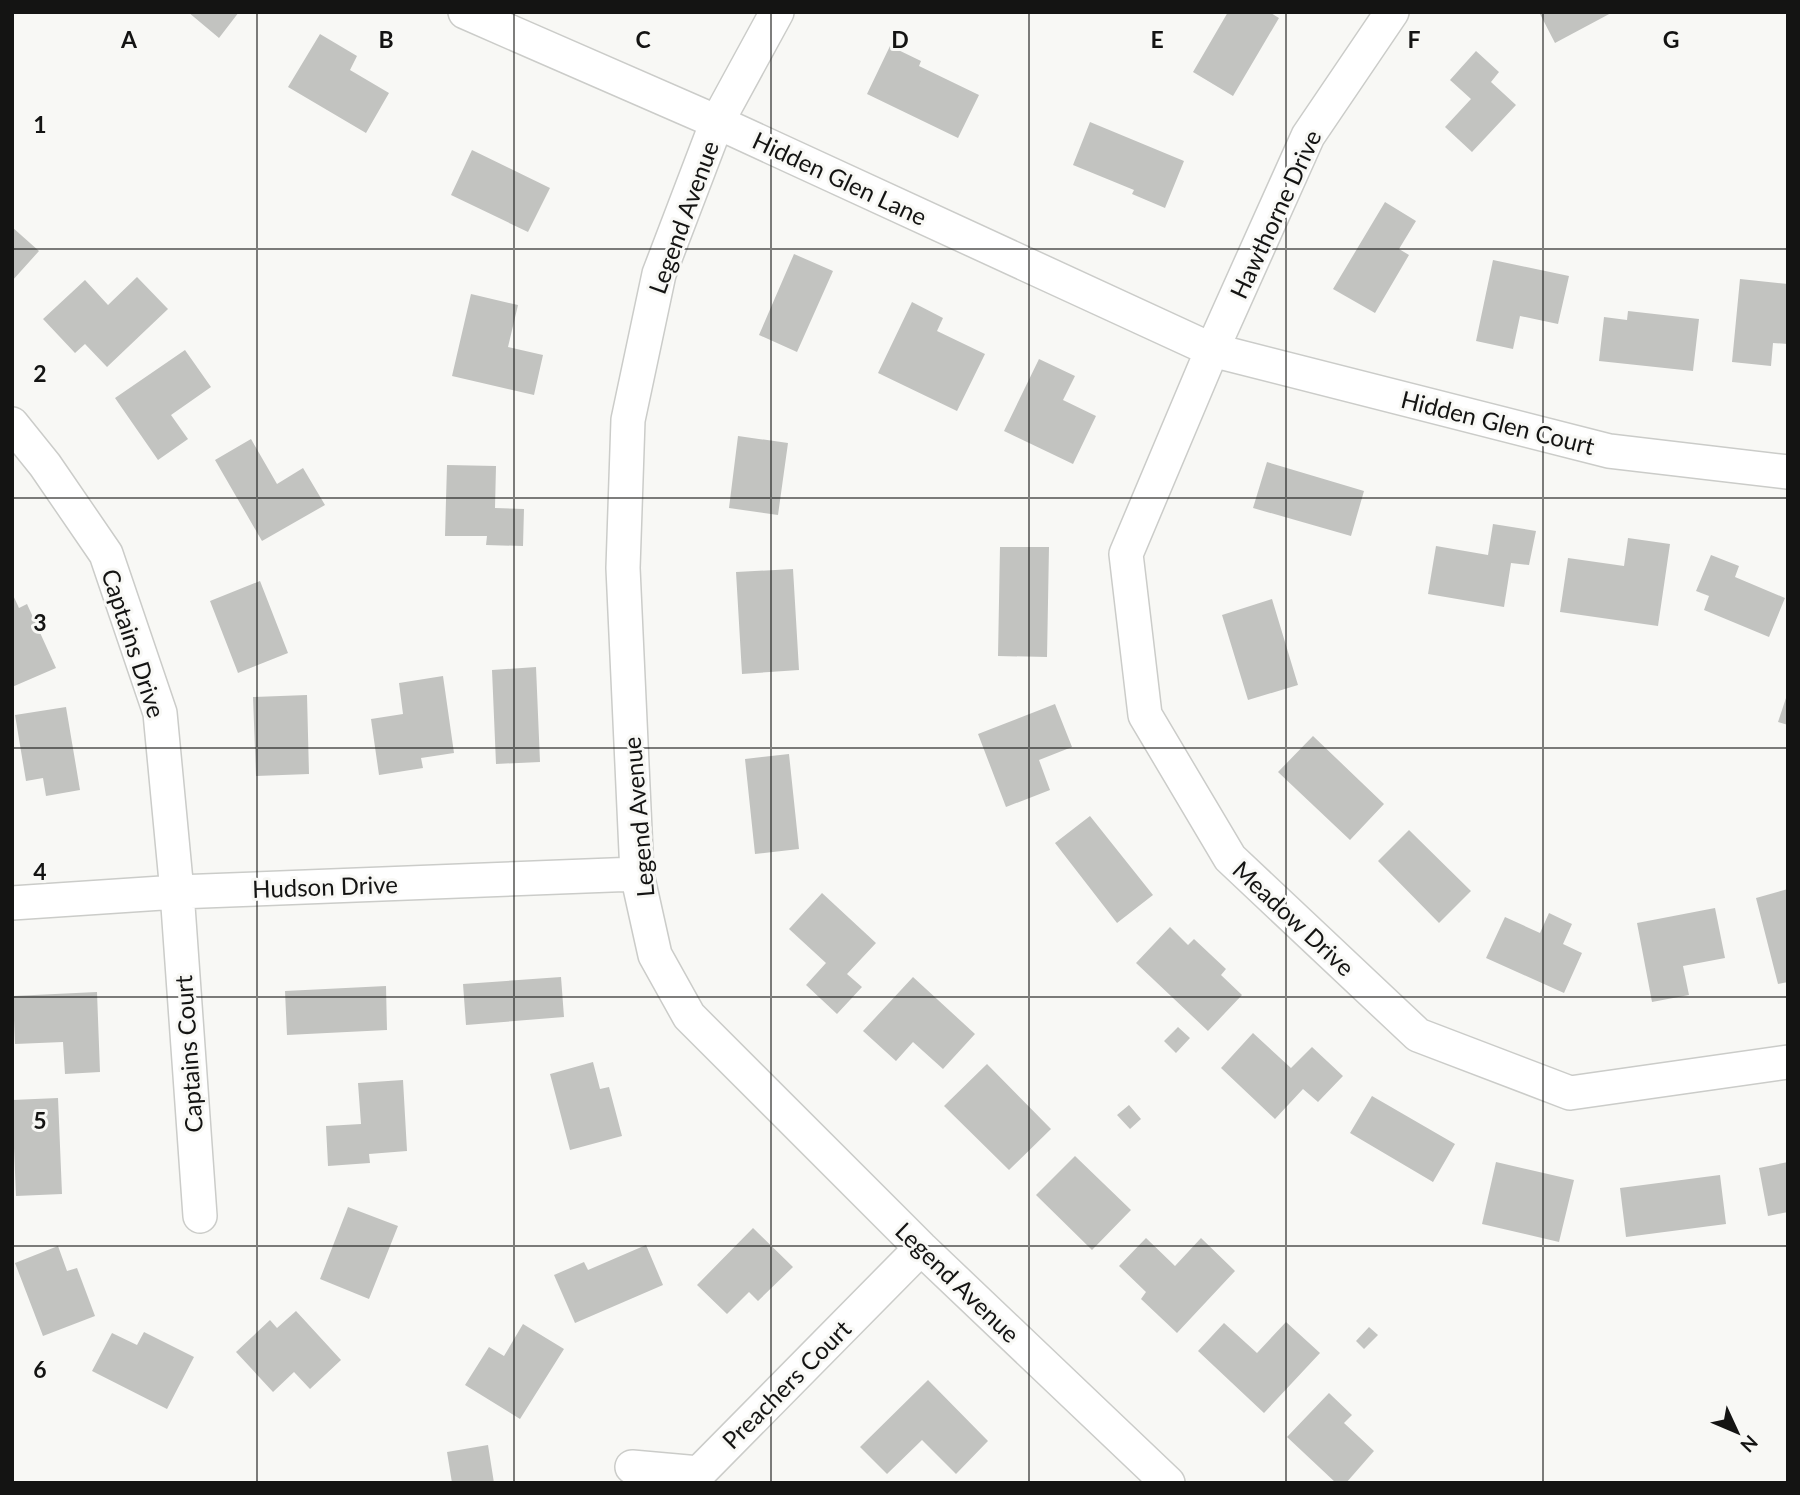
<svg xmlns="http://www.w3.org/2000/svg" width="1800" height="1495" viewBox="0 0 1800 1495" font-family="Lato,sans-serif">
  <rect width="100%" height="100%" fill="#f8f8f5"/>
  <path fill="#c2c3c0" d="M188,12H239L219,38Z
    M1228,12H1269L1279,18L1233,96L1193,72Z
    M1539,12H1613L1555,43Z
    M320,34L357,56L350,70L389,93L366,133L288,87Z
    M890,46L921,61L919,66L979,95L958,138L867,94Z
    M1476,51L1499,72L1491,82L1516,105L1472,152L1445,127L1471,99L1450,80Z
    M1090,122L1184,161L1165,208L1132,194L1134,190L1073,165Z
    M472,150L550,188L528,232L451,195Z
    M1385,202L1416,221L1399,249L1409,255L1375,313L1333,289Z
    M12,227L39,251L12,281Z
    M794,254L833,271L797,352L759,335Z
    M1493,260L1569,276L1558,324L1520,316L1513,349L1476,341Z
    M137,277L168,309L107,367L85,344L75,353L43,319L85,280L108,305Z
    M1740,279L1788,284V344L1773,343L1771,366L1732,362Z
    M471,294L518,305L508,347L543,355L534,395L452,376Z
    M912,302L943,318L937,331L985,354L957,411L878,373Z
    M1628,311L1699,319L1693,371L1599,361L1604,317L1627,320Z
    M185,350L211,387L171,415L188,439L158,460L115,398Z
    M1039,359L1075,376L1063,400L1096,416L1073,464L1004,431Z
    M738,436L788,443L778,515L729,508Z
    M251,439L277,484L303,468L325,505L262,541L215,460Z
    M1267,462L1364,491L1351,536L1253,508Z
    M447,465L496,466L495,508L524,509L523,546L486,545L487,536H445Z
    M1493,524L1536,531L1529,565L1511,563L1504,607L1428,594L1436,546L1488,555Z
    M1628,538L1670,544L1658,626L1560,612L1568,558L1624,566Z
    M1000,547H1049L1047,657L998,656Z
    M1711,555L1739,566L1735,577L1785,598L1769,637L1704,610L1709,596L1696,591Z
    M793,569L799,670L742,674L736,572Z
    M260,581L288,653L238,673L210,601Z
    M12,593L19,608L27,604L56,668L12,687Z
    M1272,599L1298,685L1248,700L1222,615Z
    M536,667L540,762L496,764L492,670Z
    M443,676L454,753L421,758L423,768L379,775L371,719L403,714L399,683Z
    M307,695L309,774L256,776L253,697Z
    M1787,695H1788V725L1778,722Z
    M1055,704L1072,747L1039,760L1050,790L1006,807L978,734Z
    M66,707L80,790L46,796L43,778L26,781L15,715Z
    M1313,736L1384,804L1350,840L1278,772Z
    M789,754L799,849L755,854L745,759Z
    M1090,816L1153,895L1117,923L1055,843Z
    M1409,830L1471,891L1439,923L1378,861Z
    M1788,889V982L1778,984L1756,898Z
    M822,893L876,943L847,974L862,987L837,1014L806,985L826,963L789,929Z
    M1715,908L1725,958L1683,966L1689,995L1652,1002L1637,923Z
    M1549,913L1572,924L1563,944L1582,953L1564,993L1486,958L1505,917L1540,933Z
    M1170,927L1188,945L1194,939L1226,969L1221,975L1242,995L1208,1031L1136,963Z
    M561,977L564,1017L466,1025L463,984Z
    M913,977L975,1034L943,1069L913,1042L896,1061L863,1031Z
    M386,986L387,1030L287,1035L285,991Z
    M97,992L100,1072L65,1074L63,1042L15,1044L13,996Z
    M1178,1027L1190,1038L1176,1053L1164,1041Z
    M1253,1033L1291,1068L1312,1047L1343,1076L1318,1102L1303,1089L1275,1119L1221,1068Z
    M593,1062L600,1089L609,1087L622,1136L570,1150L550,1074Z
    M987,1064L1051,1129L1009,1170L944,1106Z
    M403,1080L407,1151L369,1154L370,1163L328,1166L326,1126L361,1124L358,1083Z
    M1372,1096L1455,1144L1433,1182L1350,1133Z
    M58,1098L62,1194L16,1196L12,1100Z
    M1129,1105L1141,1119L1130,1129L1117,1115Z
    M1075,1156L1131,1210L1092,1250L1036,1195Z
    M1496,1162L1574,1180L1559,1242L1482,1224Z
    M1788,1162V1212L1768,1216L1759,1168Z
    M1720,1175L1726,1224L1626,1237L1620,1188Z
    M348,1207L398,1226L369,1299L320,1279Z
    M753,1228L793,1267L758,1301L749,1292L727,1314L697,1285Z
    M1146,1238L1175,1266L1201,1238L1235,1271L1177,1333L1141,1299L1146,1292L1119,1266Z
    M646,1245L663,1285L575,1323L554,1275L584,1262L588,1270Z
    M58,1246L67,1271L77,1268L95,1316L43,1336L15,1263Z
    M296,1311L341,1360L310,1389L294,1372L273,1392L236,1352L270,1320L277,1328Z
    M1286,1322L1320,1353L1264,1413L1198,1351L1224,1323L1257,1353Z
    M523,1324L564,1349L520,1419L465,1385L489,1347L504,1356Z
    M1369,1327L1378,1335L1364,1349L1356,1341Z
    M144,1332L194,1357L167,1409L92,1371L112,1333L137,1345Z
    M928,1380L988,1441L956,1474L922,1440L887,1474L860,1447Z
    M1329,1393L1352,1415L1344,1423L1374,1451L1346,1483H1336L1287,1437Z
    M488,1445L494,1483H452L447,1452Z"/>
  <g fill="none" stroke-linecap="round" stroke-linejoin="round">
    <defs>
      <path id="minor" d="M465,12L717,122L1212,350L1609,451L1788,472
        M777,12L717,122L659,274L628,420L623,568L637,874L655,955L689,1016L921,1248L1168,1483
        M1392,12L1308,136L1212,350L1126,554L1145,715L1230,858L1418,1035L1570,1093L1788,1062
        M12,424L45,465L106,554L160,713L177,892L200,1216
        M12,903L177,892L637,874
        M632,1467L699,1473L921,1248"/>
    </defs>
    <use href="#minor" stroke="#cbccc9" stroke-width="36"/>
    <use href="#minor" stroke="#fff" stroke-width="33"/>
  </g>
  <path fill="none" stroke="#141413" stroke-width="2" stroke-opacity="0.55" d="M257,12V1483M514,12V1483M771,12V1483M1029,12V1483M1286,12V1483M1543,12V1483M12,249H1788M12,498H1788M12,748H1788M12,997H1788M12,1246H1788"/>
  <g text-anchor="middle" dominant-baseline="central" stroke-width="6" stroke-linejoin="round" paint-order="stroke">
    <g font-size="24" fill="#141413" stroke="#f8f8f5">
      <text transform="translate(840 178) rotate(25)">Hidden Glen Lane</text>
      <text transform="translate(1275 214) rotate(-65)">Hawthorne Drive</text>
      <text transform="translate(683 217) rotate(-70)">Legend Avenue</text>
      <text transform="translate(1498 422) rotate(14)">Hidden Glen Court</text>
      <text transform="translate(134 643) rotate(72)">Captains Drive</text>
      <text transform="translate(638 817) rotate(-95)">Legend Avenue</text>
      <text transform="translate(325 886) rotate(-2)">Hudson Drive</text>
      <text transform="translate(1294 918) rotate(43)">Meadow Drive</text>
      <text transform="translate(188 1054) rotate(-94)">Captains Court</text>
      <text transform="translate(958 1282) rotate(44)">Legend Avenue</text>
      <text transform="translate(786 1384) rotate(-45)">Preachers Court</text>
    </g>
  </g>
  <g font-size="23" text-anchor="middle" font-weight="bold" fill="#141413" stroke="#f8f8f5" stroke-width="6" stroke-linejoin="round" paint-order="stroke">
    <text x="129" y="48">A</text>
    <text x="386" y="48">B</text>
    <text x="643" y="48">C</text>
    <text x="900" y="48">D</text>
    <text x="1157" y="48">E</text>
    <text x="1414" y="48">F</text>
    <text x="1671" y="48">G</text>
    <text x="40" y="133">1</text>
    <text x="40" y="382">2</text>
    <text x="40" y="631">3</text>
    <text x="40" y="880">4</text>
    <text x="40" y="1129">5</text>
    <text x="40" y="1378">6</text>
  </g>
  <rect width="1800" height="1495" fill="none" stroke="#141413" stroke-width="28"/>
  <g transform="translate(1737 1432) rotate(134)" stroke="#f8f8f5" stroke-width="5" paint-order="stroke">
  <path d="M0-5L12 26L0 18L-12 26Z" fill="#141413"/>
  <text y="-10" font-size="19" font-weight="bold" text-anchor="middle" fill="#141413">N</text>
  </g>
</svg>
